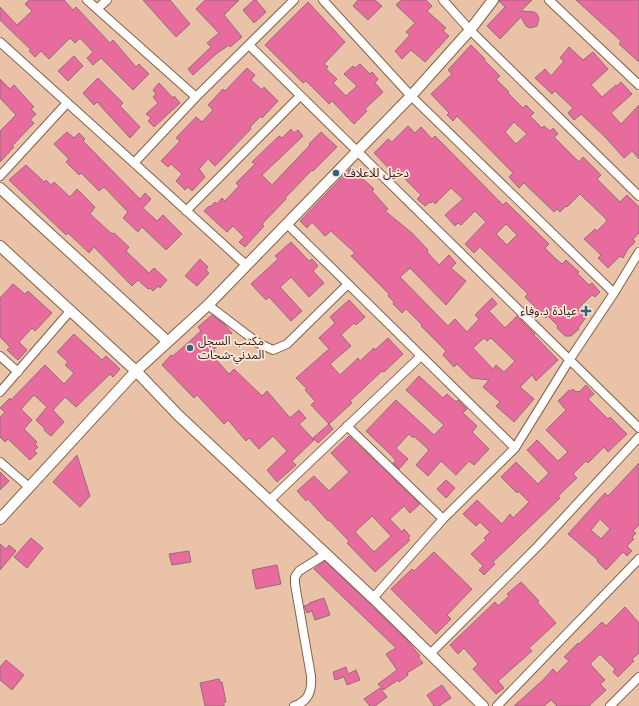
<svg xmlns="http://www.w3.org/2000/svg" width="639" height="706" viewBox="0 0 639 706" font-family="Jost,'Noto Sans Arabic',sans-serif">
  <rect width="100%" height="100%" fill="#e9c2a7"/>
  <path fill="#e86b9d" stroke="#976d7b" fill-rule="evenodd" d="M29,0H64L73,10L76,7L110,43L113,40L136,67L139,64L149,74L133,90L101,58L93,65L87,58L93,52L80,38L75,43L70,38L49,59L41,51L35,57L29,51L31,50L0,20V7L17,25L32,11L25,4Z
    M143,0H170L190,24L176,37Z
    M205,0H239L224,15L242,37L230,47L229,45L216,54L193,75L188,69L211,47L207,43L219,33L196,9Z
    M254,0H256L266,12L254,23L243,10Z
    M358,0H375L382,6L368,20L353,6Z
    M401,0H426L432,6L427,11L446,28L443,31L449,36L425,62L411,50L402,59L395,51L410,35L406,32L415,23L396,5Z
    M499,0H532L521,11L534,12L537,14L539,18L537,26L530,28L526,26L521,17L500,39L487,26L505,7L499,1Z
    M576,0H639V62L619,44L621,41Z
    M308,2L345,42L324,64L328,67L326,69L337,79L333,83L346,96L357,86L344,74L353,66L355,68L360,64L370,74L372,72L378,79L375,83L383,92L365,109L367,111L354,124L332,101L329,104L306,81L303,83L265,45Z
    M471,45L485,59L484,60L500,76L496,79L509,92L508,93L523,108L526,105L534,113L530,116L542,128L544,126L550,131L553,128L558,134L554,137L579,162L583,157L601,175L597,179L620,202L627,195L639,207V233L633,239L635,242L628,249L623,258L620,256L608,268L598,258L601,255L584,239L595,229L597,231L607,221L605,218L580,194L567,207L566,206L560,212L557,209L554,212L524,183L519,188L509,177L513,173L457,116L453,121L447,115L449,113L431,94L452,74L448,70ZM514,122L527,134L516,144L505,132Z
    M569,47L583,60L593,52L608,69L591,85L602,97L616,85L617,86L621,82L632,94L611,113L621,124L639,105V159L632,151L624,158L605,137L581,114L574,120L568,113L573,108L555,91L552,94L535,78L545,69L551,76L564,61L560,58Z
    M74,56L83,66L68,81L58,71Z
    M247,68L255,75L251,80L262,90L264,87L278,101L262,118L261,116L250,127L251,129L215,166L208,159L199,169L205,177L192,191L188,187L185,190L176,181L182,174L171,164L168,167L161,161L180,141L176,138L196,117L202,122L213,110L208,105L223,89L225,91Z
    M98,78L123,103L120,106L140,127L130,138L97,102L94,105L83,93Z
    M0,79L10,89L14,85L34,107L31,109L36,114L30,120L34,123L12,146L14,147L0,162V131L16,115L0,98Z
    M159,83L173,98L174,96L180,103L154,127L148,121L151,118L146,114L158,103L153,97L156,94L153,90Z
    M408,126L415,133L421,127L432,139L435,136L503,205L506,202L549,244L545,248L557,260L562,264L566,260L579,272L577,273L589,285L592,283L600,292L595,297L592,295L579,308L587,316L578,328L579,329L571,336H565L557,328L558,326L548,316L546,318L525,297L528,294L480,247L474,253L465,244L486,222L475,211L461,225L458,223L455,226L445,215L463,199L451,188L435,204L433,201L431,203L430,202L425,206L417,199L421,195L400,174L397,177L374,153L388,139L392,142ZM506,224L517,235L507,245L496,234Z
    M291,129L294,133L298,130L303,136L262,175L272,185L310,145L309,144L321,132L337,147L313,171L312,170L285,198L286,199L262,224L264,226L245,247L239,242L244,237L233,226L227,232L204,211L209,206L210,207L215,202L217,204L222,198L225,201L239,186L236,183L255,164L252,162L279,136L282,138Z
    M67,132L74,138L79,133L85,139L83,141L140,199L145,193L151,199L143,208L157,221L163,215L182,234L166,250L142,227L138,232L123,218L128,212L104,187L99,191L81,173L79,175L66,162L69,159L54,144Z
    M26,165L44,182L46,180L51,185L54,182L70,197L77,189L95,207L90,214L112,234L114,233L129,247L126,251L149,273L154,268L167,280L160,288L158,286L153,291L150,288L148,289L138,280L132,286L94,247L89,253L68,233L66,235L9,180Z
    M351,168L374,189L372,191L388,209L385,211L412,233L428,250L427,252L439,265L449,255L456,263L451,268L466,281L446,305L410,268L400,277L448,326L455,319L467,332L479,319L475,315L492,298L497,304L489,311L505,328L517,316L535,334L534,335L558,360L536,381L532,375L520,387L534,399L514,422L496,406L500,402L483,387L489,380L471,378L457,364L454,367L443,355L446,351L421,326L422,325L406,309L402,313L393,304L394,302L388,296L389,294L351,256L355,253L331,231L325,236L312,222L307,228L300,221ZM484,338L487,341L491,338L515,361L504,372L496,365L493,369L473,348Z
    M291,242L309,261L312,259L318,266L313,271L324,283L309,297L291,277L280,287L302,311L291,321L269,297L266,300L251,284L278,259L275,256Z
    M200,259L208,267L206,270L209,273L197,286L185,276Z
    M13,284L25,294L28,291L52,313L35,331L32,328L19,342L27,350L18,360L7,350L10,347L0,337V298Z
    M349,300L365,317L356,325L354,323L341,335L351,346L330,364L340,375L358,358L360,361L374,348L375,350L388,338L403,354L384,372L382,371L350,401L352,403L329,424L311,405L315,401L305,390L307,389L296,378L329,349L319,338L335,323L330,317Z
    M212,315L224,324L232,333L213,350L215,351L211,354L229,374L234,369L262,396L267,391L290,418L299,410L306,418L299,424L314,440L292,461L296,465L277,482L267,470L287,451L273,436L259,449L249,438L246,441L228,420L224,424L197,395L194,398L162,365L171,355L173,356L181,349L201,331L198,327Z
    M74,334L102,360L106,356L120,369L113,377L110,374L76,407L65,397L53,410L64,422L51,436L44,430L45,429L36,420L47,407L34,395L21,409L32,420L24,429L37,442L35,444L38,447L34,451L37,453L30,460L8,439L5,442L0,437V417L5,412L0,408L10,398L11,400L45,365L64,384L74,373L65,365L68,362L57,352Z
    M419,376L443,398L447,394L456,402L458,400L467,409L463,413L477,426L472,432L489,449L474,465L469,461L456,475L441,461L428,476L416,465L429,450L414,436L413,438L409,434L396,448L408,459L399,469L393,463L396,461L390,454L366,431L396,400L434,435L444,425L406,390Z
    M586,385L594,394L588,399L608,419L610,417L627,434L608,452L604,447L588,463L586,461L573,474L577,478L558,496L560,498L493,562L495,564L484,575L479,570L483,566L471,554L486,540L484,538L490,532L480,522L476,526L463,514L477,500L502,524L510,514L513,518L529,502L518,491L517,493L501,477L516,462L538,484L549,473L527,450L537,440L558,461L568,452L546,430L566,410L558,401L569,390L571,391L573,389L576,392L578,391L579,392Z
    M329,424L333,429L318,443L313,438Z
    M349,436L420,504L410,513L404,506L390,519L402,532L404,529L410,536L408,538L410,540L375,572L347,543L349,541L329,520L328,521L308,499L306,501L297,491L314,476L329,491L349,472L331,453ZM372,516L391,536L374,552L355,532Z
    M77,455L90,496L80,507L53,482Z
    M639,463V525L633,531L636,533L632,537L634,539L627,546L632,551L627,556L623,552L606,570L597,561L598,560L568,534L605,493L608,496ZM600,519L610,529L601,539L591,530Z
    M0,472L9,481L0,490Z
    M446,480L455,488L446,498L437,489Z
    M31,538L43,548L27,568L14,557Z
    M0,544L6,549L9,545L16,551L0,570Z
    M189,551L191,562L172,565L169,554Z
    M434,552L472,589L447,615L451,619L436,634L391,589L412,569L414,571Z
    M325,561L407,640L420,656L418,657L423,663L407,673L408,675L399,682L398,680L383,690L378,684L397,670L386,654L396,648L314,569Z
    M277,565L281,584L256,589L252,570Z
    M521,582L539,601L537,602L556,623L529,648L532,651L498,681L504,688L496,694L473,669L478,664L464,648L458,654L450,645L495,602L498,606L509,596L507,594Z
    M324,598L330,615L315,620L312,611L307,613L304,606L310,604L309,603Z
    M625,607L639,623V653L632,659L634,661L618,677L613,672L615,669L600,654L590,664L605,680L600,684L606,690L589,706H557L551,700L544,706H514L543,680L553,669L557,673L569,661L564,657L578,643L579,644L602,622L606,626Z
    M6,660L24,675L12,690L0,680V667Z
    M346,667L348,674L356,670L360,680L347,685L344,677L335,680L333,672Z
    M219,679L220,682H222L226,702H224V706H205L200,683Z
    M442,685L451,698L439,706H434L427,695Z
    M380,688L387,697L375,706H370L364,699Z"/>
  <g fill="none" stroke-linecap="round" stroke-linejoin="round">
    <defs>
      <path id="minor" d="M87,0L196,97
        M323,0L411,96L614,293
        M443,0L470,30L639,196
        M549,0L639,85
        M97,9L107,0
        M0,42L134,163L246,265
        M249,45L639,428
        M134,163L196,97L294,0
        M0,176L67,103
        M186,211L300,96
        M287,224L515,448
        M208,305L258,343L273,350L287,344L348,284
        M0,356L18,372
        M0,392L71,310
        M347,426L443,519
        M0,462L29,487
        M270,500L421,356
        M373,598L443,519L515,448L570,359L614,293L639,252
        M430,654L538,546L639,437
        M294,706C309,701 312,691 311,676L295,584V577L299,571L326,554
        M497,706L639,559
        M610,706L639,677"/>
      <path id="tertiary" d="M0,188L167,341
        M0,246L136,371L178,415L373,598L483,706
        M0,519L136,371L208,305L411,96L470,30L493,0"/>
    </defs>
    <use href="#minor" stroke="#836148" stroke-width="10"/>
    <use href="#tertiary" stroke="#836148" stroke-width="12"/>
    <use href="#minor" stroke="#fff" stroke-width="8"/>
    <use href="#tertiary" stroke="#fff" stroke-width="10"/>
  </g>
  <g fill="#326482" stroke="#fce7d9" stroke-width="1.5">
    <circle cx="336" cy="173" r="4"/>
    <path d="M584 305h4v4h4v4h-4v4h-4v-4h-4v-4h4z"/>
    <circle cx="190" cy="348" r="4"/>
  </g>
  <g text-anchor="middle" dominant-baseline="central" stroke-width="3.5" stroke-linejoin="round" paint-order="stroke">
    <g font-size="12" fill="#2d1f15" stroke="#fce7d9" text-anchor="start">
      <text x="344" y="173">دخيل للاعلاف</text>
      <text x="577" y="311" text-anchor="end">عيادة د.وفاء</text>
      <text x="198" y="341">مكتب السجل<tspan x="198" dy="14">المدني-شحات</tspan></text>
    </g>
  </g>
</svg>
